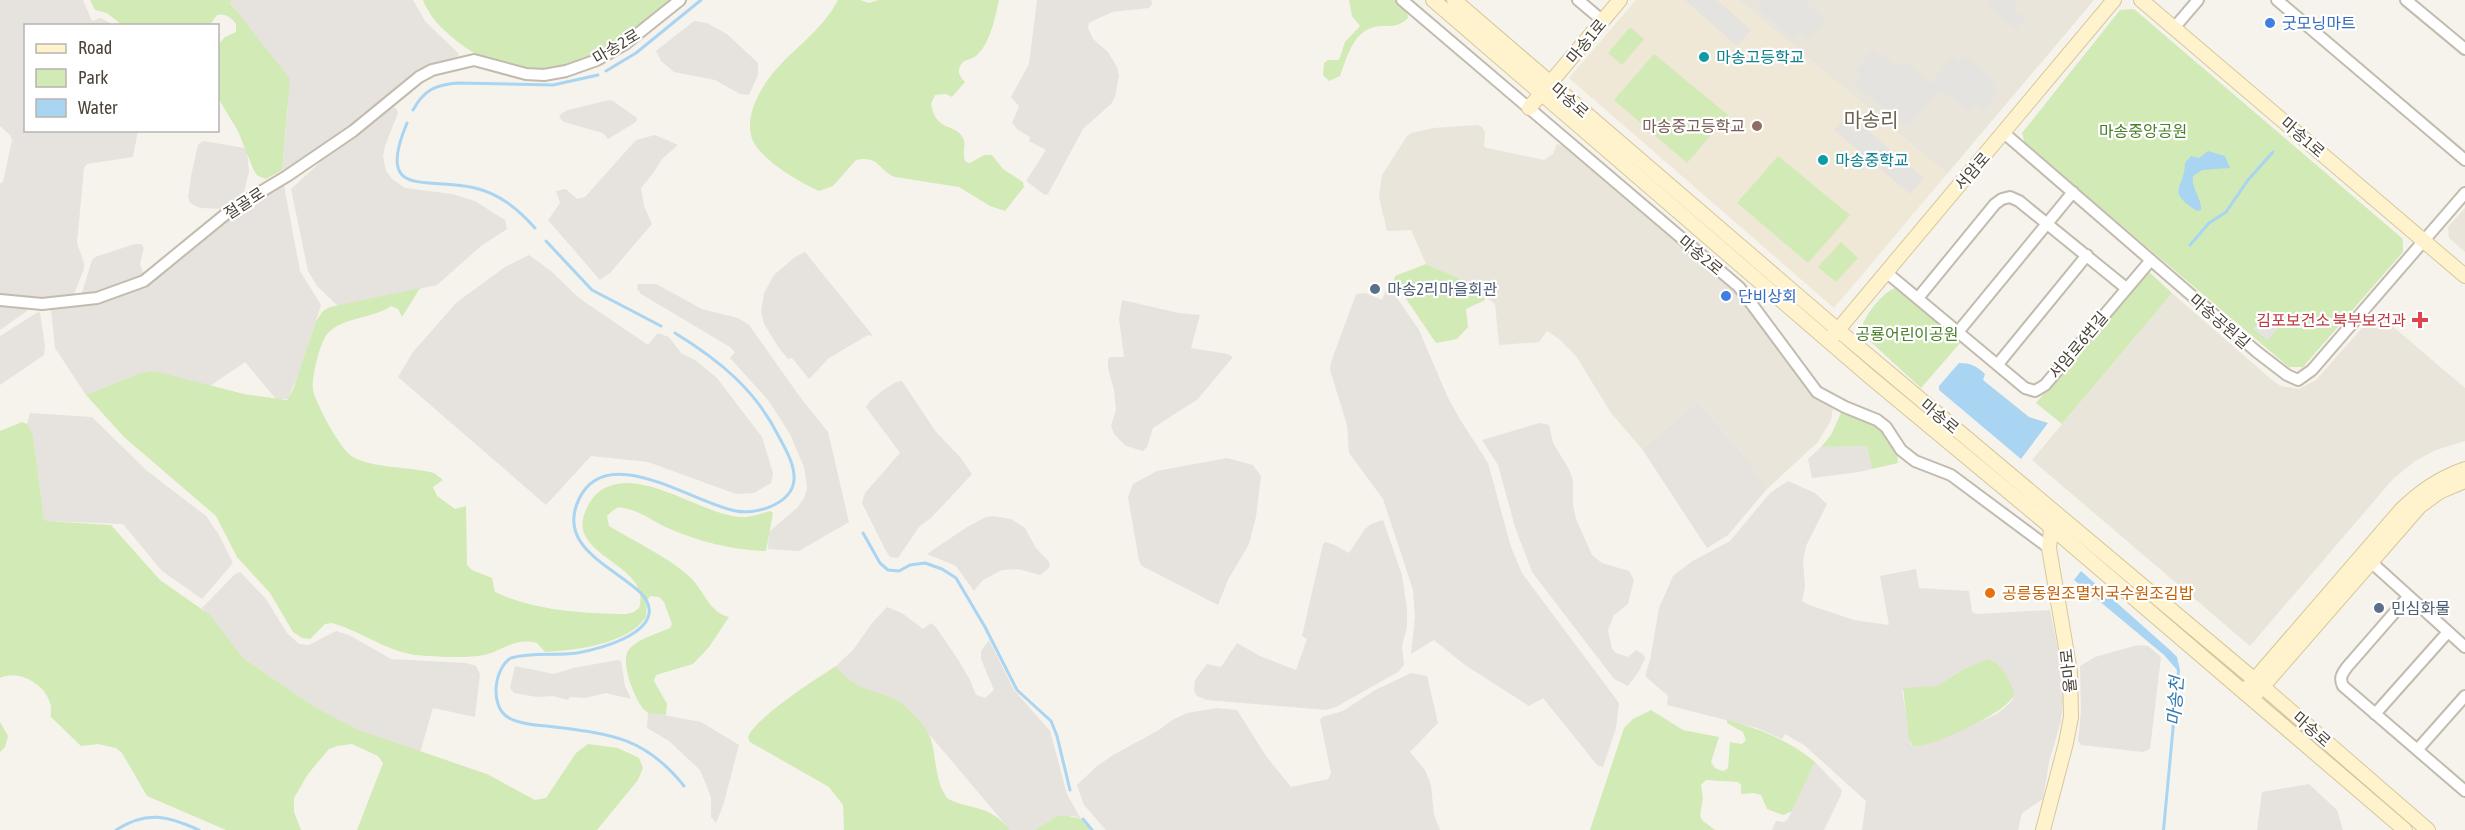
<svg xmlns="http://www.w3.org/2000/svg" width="2465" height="830" viewBox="0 0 2465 830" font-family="'Asap Condensed','Noto Sans KR',sans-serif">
  <rect width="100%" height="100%" fill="#f6f3ec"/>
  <path fill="#eae5da" d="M1738,0H2094L1947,174Z
    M1477,125L1482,127L1485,132L1484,146L1487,148L1544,160L1553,154L1557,144L1563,146L1733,289L1771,337L1807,388L1833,409L1831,420L1818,442L1767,489L1749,461L1698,402L1642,449L1611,413L1576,356L1559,339L1547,331L1539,342L1499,345L1495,304L1461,279L1426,264L1411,230L1387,231L1379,197L1382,175L1407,136L1412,133L1433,128Z
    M2465,208V252L2449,238L2448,227Z
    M2172,293L2272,380L2281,386L2299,389L2316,380L2376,312L2465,388V441L2436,450L2415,461L2393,479L2250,646L2032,460Z"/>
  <path fill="#e6e2dd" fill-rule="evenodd" d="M0,0H83L92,21L101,18L114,25L26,26V130L138,131L133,157L87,164L84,168L77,243L84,263V269L72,299L54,300L0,295V183L3,182L12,140L10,135L0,126Z
    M232,0H413L425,21L458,53L459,56L433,65L363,119L294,166L282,170L288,106L230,2Z
    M1037,0H1151L1152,4L1149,8L1112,12L1089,23L1088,28L1093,39L1108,52L1117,67L1119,76L1115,97L1111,104L1083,129L1048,194L1045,195L1026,181L1046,150L1029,141L1030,137L1018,130L1012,123L1019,106L1011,97L1029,64Z
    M694,21L707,23L727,34L758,63V75L749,95L740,94L715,80L674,72L661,61L656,51Z
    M609,100L613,101L637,118L636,122L608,139L603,133L564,122L559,117L562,113L568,110Z
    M390,107L396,108L398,113L385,146L383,156L386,171L392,179L405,188L452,194L475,201L505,220L507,229L481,246L437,285L338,306L317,286L308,271L291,189L340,144Z
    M655,135L678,145L662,159L654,172L641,188L644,206L652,224L610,273L600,280L548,220L560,203L556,191L566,189L577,199L585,197L636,140Z
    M203,141L245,148L247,150L249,172L244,192L239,199L225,209L200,208L190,203L188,197L191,176L198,145Z
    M284,185L300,271L321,305L299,373L288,399H276L245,362L210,386L137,374L86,395L55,348L51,309L110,299L142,286L231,215Z
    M135,244H141L144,248L140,264L144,275L112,290L81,296L92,260L95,257Z
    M805,252L873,336L868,335L829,358L809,379L792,358L788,359L779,348L764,324L761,312L764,293L774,275L795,257Z
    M529,255L551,271L579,298L648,345L658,333L669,337L681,353L695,360L717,378L762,437L773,473L771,483L754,493L736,494L648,462L591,456L546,505L398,377L413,352L457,302L505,267Z
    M638,284H656L702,309L738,318L749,325L800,397L828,432L849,522L799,551L768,549L769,532L798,507L804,498L807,488L804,467L790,434L768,400L730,358L735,352L730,347L641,294L637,289Z
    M1390,288L1419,330L1448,398L1461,421L1488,463L1511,547L1522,573L1619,703L1616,728L1603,767L1597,765L1543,698L1529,706L1465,665L1434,640L1411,654L1415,618L1413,590L1383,499L1349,453L1347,425L1330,370L1331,362L1356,294L1365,293L1382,300L1386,290Z
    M1122,300L1179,313L1200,315L1191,348L1228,354L1233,357L1198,399L1153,428L1147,447L1143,451L1126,446L1114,434L1111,426L1116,410L1114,390L1108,368V359L1110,357H1124L1119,319Z
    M0,304L24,306L27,311L0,330Z
    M38,312L40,313L45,346L44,355L0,385V336Z
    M902,381L936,432L960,457L972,474L932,517L919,527L898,558L890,557L886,551L862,503L865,493L900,453L866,407L870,401L882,391L896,382Z
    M1698,402L1749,461L1767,489L1728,535L1707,548L1642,449Z
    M30,413L92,417L146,470L206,516L219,535L233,563L202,599L162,571L123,524L47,521L44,519L33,435L27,424Z
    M1539,423L1549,425L1553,443L1569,469L1573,480V505L1576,519L1592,555L1602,563L1629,571L1634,580L1628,604L1614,615L1608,630L1612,649L1616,653L1628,657L1636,650L1643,654L1645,658L1639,671L1628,686L1614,679L1532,572L1515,527L1498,465L1482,440Z
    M1867,446L1872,469L1859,472L1812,478L1808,459L1821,447Z
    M1227,458L1253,465L1261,476L1256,517L1249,544L1228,580L1218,605L1142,566L1139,561L1128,497L1133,484L1157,471Z
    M1788,481L1815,493L1827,504L1806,546L1803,561L1805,587L1802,601L1812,606L1854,620L1889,625L1880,576L1916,569L1919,588L1969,591L1972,612L1976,614L2050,610L2061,666L2063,702L2061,721L2049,762L2043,799L2022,813L2018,830H1862L1866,801L1804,745L1785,734L1782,739L1757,728L1667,705L1668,696L1645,676L1650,660L1659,608L1673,576L1691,562L1730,541L1770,493ZM1987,659L2013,699L2009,704L1997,714L1964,729L1917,747L1911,745L1902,690L1937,686L1964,669Z
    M992,516L1011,519L1025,528L1036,548L1050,563L1049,568L1040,575L1018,569L1002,570L983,580L974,591L956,566L927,554L967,527L986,517Z
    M1383,520L1402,575L1407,609V627L1402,646L1404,665L1398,672L1336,707L1326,710L1207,700L1197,696L1194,690L1195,680L1207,664L1221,667L1237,643L1260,656L1296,670L1307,639L1302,636L1323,544L1325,542L1335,545L1349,553L1365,529L1371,524Z
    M240,572L266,599L287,633L299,644L309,645L336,631L349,635L391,659L466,663L476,666L480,674L475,717L433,708L420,753L361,731L313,706L243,658L202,608L235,574Z
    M887,607L902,613L923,629L931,623L936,627L959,661L970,680L976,695L985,698L994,690L981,659V651L989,640L1014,690L1050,731L1067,794L1081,819L1073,816L1055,817L1035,830H1010L906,707L892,699L864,689L844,677L836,666L853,650L873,622Z
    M2137,645L2148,646L2161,657L2150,749L2143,752L2081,745L2078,741L2081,712L2080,666L2095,657Z
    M618,660L621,661L625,686L631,699L606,693L585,698L570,697L568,700L553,696L537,697L514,693L510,688L515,666L554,674L573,668Z
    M1411,673L1427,676L1438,723L1410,752L1425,770L1431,785L1434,815L1440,830H1106L1084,805L1077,785L1096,767L1113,755L1159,730L1172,720L1187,713L1217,708L1237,710L1266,756L1291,787L1328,779L1331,773L1320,720L1322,717L1343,711L1375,690Z
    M648,712L701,722L739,745L723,806L716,823L711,817V797L700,770L669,741L647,728Z
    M1815,762L1842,790L1840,797L1824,830H1772L1776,821L1784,822L1788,819Z
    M2309,784L2337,810L2343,830H2257L2262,792Z"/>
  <path fill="#efe8d6" d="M1636,0H1738L1947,174L1834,308L1569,78Z"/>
  <path fill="#d2eab5" d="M90,0H232L230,3L290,79L282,170L266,179L258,176L254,171L238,131L218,98V45L225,37L236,32V24C232,18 225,13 217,15L210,25H122L107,13L95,10Z
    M423,0H673C620,42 577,83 504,63C488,59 475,55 462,45C446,33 430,19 423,0Z
    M838,0H860L869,3L878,0H999C995,18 990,44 976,56C971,60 963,59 960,66C957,72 960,77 965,82L952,97L946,94L935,95L931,104C936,133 956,123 963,138C967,146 961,154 966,162L970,163L984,155H992L1003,169L1023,182L1024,187L1005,211L990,206L959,187L895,177C879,171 879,155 856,160L833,186L819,191C799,182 763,161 753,141C742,116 763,83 780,65C801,43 823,28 838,0Z
    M1349,0H1395L1407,12L1408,18C1401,25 1395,26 1386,26C1355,24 1348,54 1340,76L1329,81L1323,75L1324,63L1328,60H1339L1345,42L1360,26L1352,16Z
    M2134,9L2403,239V252L2303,367H2289L2025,144L2022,133L2120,10Z
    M1630,27L1644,39L1622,65L1608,53Z
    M1654,54L1728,115L1687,163L1614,100Z
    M1778,156L1850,215L1808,263L1737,203Z
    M1841,242L1858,258L1836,282L1818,267Z
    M1426,264L1461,279L1485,296V300L1466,309L1468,327L1457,339L1436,343L1394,281L1395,276Z
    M2148,271L2172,293L2062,424L2036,403Z
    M420,288L402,317L398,309L391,306C373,319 345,316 328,333C320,341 311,379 313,390C316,404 341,451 353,457C371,468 412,467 434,473L443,480L433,487L437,496L455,509L466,506L467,565L472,570L492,578L495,592C536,611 582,613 626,614L634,612L639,608C653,563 564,557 586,510C590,500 597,491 607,487C645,470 700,513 739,517C750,518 760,514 770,511L773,513L766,551C733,550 700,542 670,529C655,523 640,510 623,508C616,506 612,511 607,516L609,526C634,541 670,558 691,578C704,591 709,612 729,617L709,647L693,664L656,675L654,681L667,704L666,715C661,714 652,714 647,712C636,705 620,662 628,651C636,639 657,634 670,628L672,624L664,602L659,597L650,596L647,600L646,617C627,645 575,650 545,652L537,643C514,637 503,651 484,655C469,658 444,657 428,656C389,655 367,633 332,623L325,624L310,639L302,638L293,632L270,593L237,557L216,516L124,437L86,395L137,374L154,371L244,394L287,400L293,390L316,321L323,311L330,307Z
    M1896,288L1961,342L1921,388L1861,333C1860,320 1884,290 1896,288Z
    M1844,412L1877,424L1897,453L1898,463L1872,469L1867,446L1821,447L1831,435L1841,413Z
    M22,422L27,424L33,435L44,519L47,521L111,525L160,580L210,615L243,658L313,706L361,731L487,774L535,800L546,798L576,753L588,744L618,748L639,758L643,768L638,780L597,830H357L383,763L378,756L352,744L337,746L329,749L308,774L294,798V812L301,830H226L147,796L122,753L116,748L98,744L81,746L51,717C50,712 52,707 50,703C45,684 18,669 0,678V431Z
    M1987,659C2001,662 2011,681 2014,694C2009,713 1932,746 1913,747L1909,738L1903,688L1937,686L1964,669Z
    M836,666C857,693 874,688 900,702C909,708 916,718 923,725C940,745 930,776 948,799C974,811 989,804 1010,830H844L843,805L829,787L750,742L748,737C755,718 816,679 836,666Z
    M1651,710L1683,730L1719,737L1711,762C1714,768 1717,770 1724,771L1728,768L1730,742L1742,744L1746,740L1743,732L1727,723V720C1760,729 1789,740 1815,762L1792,811L1783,815L1767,809L1761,795L1754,793L1741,794V785L1738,782L1706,780L1701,785L1703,798L1700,816L1703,821L1715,830H1590L1624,728L1633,719Z
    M0,722L8,736L5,747L0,752Z
    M1064,815L1081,819L1090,830H1035L1055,817Z"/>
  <path fill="#e5e3e0" d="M1685,0H1717L1751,30L1737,46Z
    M1759,0H1804L1825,20L1809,39L1801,32L1794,40L1757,9L1762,3Z
    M1990,0H2019L2013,9L2025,19L2016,29L1987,4Z
    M1872,50L1881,57L1883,55L1898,67L1903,60L1931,83L1952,57L1959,62L1964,55L1996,81L1991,86L1998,92L1984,110L1976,104L1969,112L1940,89L1908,128L1854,85L1861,76L1855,71Z
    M1848,114L1924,178L1910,194L1834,130Z
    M2264,316L2278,328L2268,340L2253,329Z"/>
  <path fill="#a9d4f2" d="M2208,151L2225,156L2230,168L2202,170L2193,176C2191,189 2202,198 2201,210L2197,211C2164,190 2185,189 2185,163L2191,156L2199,158Z
    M1959,363C1970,363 1977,366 1985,374L1983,380L2029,417L2048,423L2021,459L1939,390V386Z
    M2081,571L2171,651L2177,657L2180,670L2165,830H2162L2177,670L2164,655L2074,580Z"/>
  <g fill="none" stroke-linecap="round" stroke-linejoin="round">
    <path stroke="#a9d4f2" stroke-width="3" d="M606,71L636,53L701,0
      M413,110C424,90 435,85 457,83L553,85L598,75
      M407,123C374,201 429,176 475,188C500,194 518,209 535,228
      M546,241L592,290L661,326
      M2190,245L2209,223L2226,212L2248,180L2273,152
      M675,333C719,360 756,390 779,437C786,450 795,465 794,480C792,504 756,515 736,511C694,504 607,440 579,499C556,547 613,566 642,594C672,630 601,649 577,653C555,656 532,652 511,658C494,668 489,707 509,718C522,725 540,725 554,727C612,734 646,738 684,786
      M863,533L880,563L888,570L899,571L910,565L925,563L942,569L956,578L985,627L1017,690L1051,721L1057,736L1070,790
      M1083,819L1092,830
      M116,830C147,810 168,816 199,830"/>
    <defs>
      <path id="street" d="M1402,0L1739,287L1817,392L1845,407L1877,420L1886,427L1901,450L1915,461L1951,475L2049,548
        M1578,0L1603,21
        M2277,0L2465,160
        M2406,0L2465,49
        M2174,28L2198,0
        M2004,133L2257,352L2287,375L2298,380L2312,370L2465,193
        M1886,272L2025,388L2035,391L2045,385L2151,260
        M1918,298L1995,204L2002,199L2010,197L2019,201L2126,288
        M0,300L42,304L97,298L144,281L232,209L287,176L353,131L419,77L432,70L474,60L526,74L544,75L566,71L597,60L625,44L680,0
        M1958,332L2073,192
        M1998,364L2087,255
        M2371,562L2465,647
        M2408,597L2347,667C2342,674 2339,678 2343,686L2465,791
        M2375,714L2448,632
        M2418,749L2465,696"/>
      <path id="secondary" d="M1433,0L1869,376L2051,527L2405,830
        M1454,0L1838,330L2262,686L2428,830
        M2141,0L2465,276
        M1529,108L1620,0
        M1832,337L2114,0
        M2249,686L2401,510C2420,491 2439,478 2465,469
        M2258,692L2420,506L2439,492L2465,481
        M2043,830L2066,743L2071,717L2070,672L2049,548L2052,520"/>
    </defs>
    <use href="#street" stroke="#c2bbae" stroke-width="14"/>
    <use href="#secondary" stroke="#d6c79b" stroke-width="16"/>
    <use href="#street" stroke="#fff" stroke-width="10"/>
    <use href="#secondary" stroke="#fff3cd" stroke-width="14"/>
  </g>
  <g fill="#3f7fe0" stroke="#fff" stroke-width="2">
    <circle cx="2270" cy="23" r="6"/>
    <circle cx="1726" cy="296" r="6"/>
  </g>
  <g fill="#0f9aa8" stroke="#fff" stroke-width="2">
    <circle cx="1704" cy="57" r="6"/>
    <circle cx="1823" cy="160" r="6"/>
  </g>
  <circle fill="#8d6e63" stroke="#fff" stroke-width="2" cx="1757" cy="126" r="6"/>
  <g fill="#5c6f8a" stroke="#fff" stroke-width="2">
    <circle cx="1375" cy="289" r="6"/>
    <circle cx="2379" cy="608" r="6"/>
  </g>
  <path fill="#e0444e" stroke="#fff" stroke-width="2" d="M2417 311h6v6h6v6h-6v6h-6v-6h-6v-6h6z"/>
  <circle fill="#e8710a" stroke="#fff" stroke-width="2" cx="1990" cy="593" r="6"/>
  <g text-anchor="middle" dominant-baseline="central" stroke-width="4.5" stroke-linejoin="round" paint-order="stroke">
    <g font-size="16" fill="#366cbe" stroke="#fff" text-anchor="start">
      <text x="2282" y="23">굿모닝마트</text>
      <text x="1738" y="296">단비상회</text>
    </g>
    <g font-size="16" fill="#4b4439" stroke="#fff">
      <text transform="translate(1586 41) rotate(-50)">마송1로</text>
      <text transform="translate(616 46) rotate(-31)">마송2로</text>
      <text transform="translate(1570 100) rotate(41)">마송로</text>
      <text transform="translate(2303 137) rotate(41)">마송1로</text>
      <text transform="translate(1972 171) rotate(-49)">서암로</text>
      <text transform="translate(244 203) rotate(-33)">절골로</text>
      <text transform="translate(1701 255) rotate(40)">마송2로</text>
      <text transform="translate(2220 321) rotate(41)">마송공원길</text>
      <text transform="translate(2078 345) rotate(-50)">서암로6번길</text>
      <text transform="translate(1940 416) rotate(40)">마송로</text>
      <text transform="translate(2068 671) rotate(-96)">율마로</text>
      <text transform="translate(2312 729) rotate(41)">마송로</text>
    </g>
    <g font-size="16" fill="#0d838f" stroke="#fff" text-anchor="start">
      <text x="1716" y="57">마송고등학교</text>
      <text x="1835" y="160">마송중학교</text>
    </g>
    <g font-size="16" fill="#785e54" stroke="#fff" text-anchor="end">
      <text x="1745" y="126">마송중고등학교</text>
    </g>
    <g font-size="16" fill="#4a7f2a" stroke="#fff">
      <text x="2143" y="131">마송중앙공원</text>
      <text x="1907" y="334">공룡어린이공원</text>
    </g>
    <g font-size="16" fill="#4e5e75" stroke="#fff" text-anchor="start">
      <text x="1387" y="289">마송2리마을회관</text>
      <text x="2391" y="608">민심화물</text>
    </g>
    <g font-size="16" fill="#be3a42" stroke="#fff" text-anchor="end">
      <text x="2406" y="320">김포보건소 북부보건과</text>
    </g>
    <g font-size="16" fill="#c56008" stroke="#fff" text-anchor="start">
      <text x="2002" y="593">공릉동원조멸치국수원조김밥</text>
    </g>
    <g font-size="18" font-style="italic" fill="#2e7ab2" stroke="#fff">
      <text transform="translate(2175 701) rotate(-86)">마송천</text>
    </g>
    <g font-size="20" fill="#6e6250" stroke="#fff">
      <text x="1871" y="119">마송리</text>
    </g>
  </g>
  <rect x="24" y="24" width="195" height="108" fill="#ffffff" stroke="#b7b4b0" stroke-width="1.5"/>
  <rect x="36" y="44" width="30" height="9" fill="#fff3cd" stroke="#b7b4b0" stroke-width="1.5"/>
  <text x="78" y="54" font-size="18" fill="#4b4439">Road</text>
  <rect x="36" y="69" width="30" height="18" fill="#d2eab5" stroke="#b7b4b0" stroke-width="1.5"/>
  <text x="78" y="84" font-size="18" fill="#4b4439">Park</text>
  <rect x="36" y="99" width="30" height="18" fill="#a9d4f2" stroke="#b7b4b0" stroke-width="1.5"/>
  <text x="78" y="114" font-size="18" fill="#4b4439">Water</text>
</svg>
